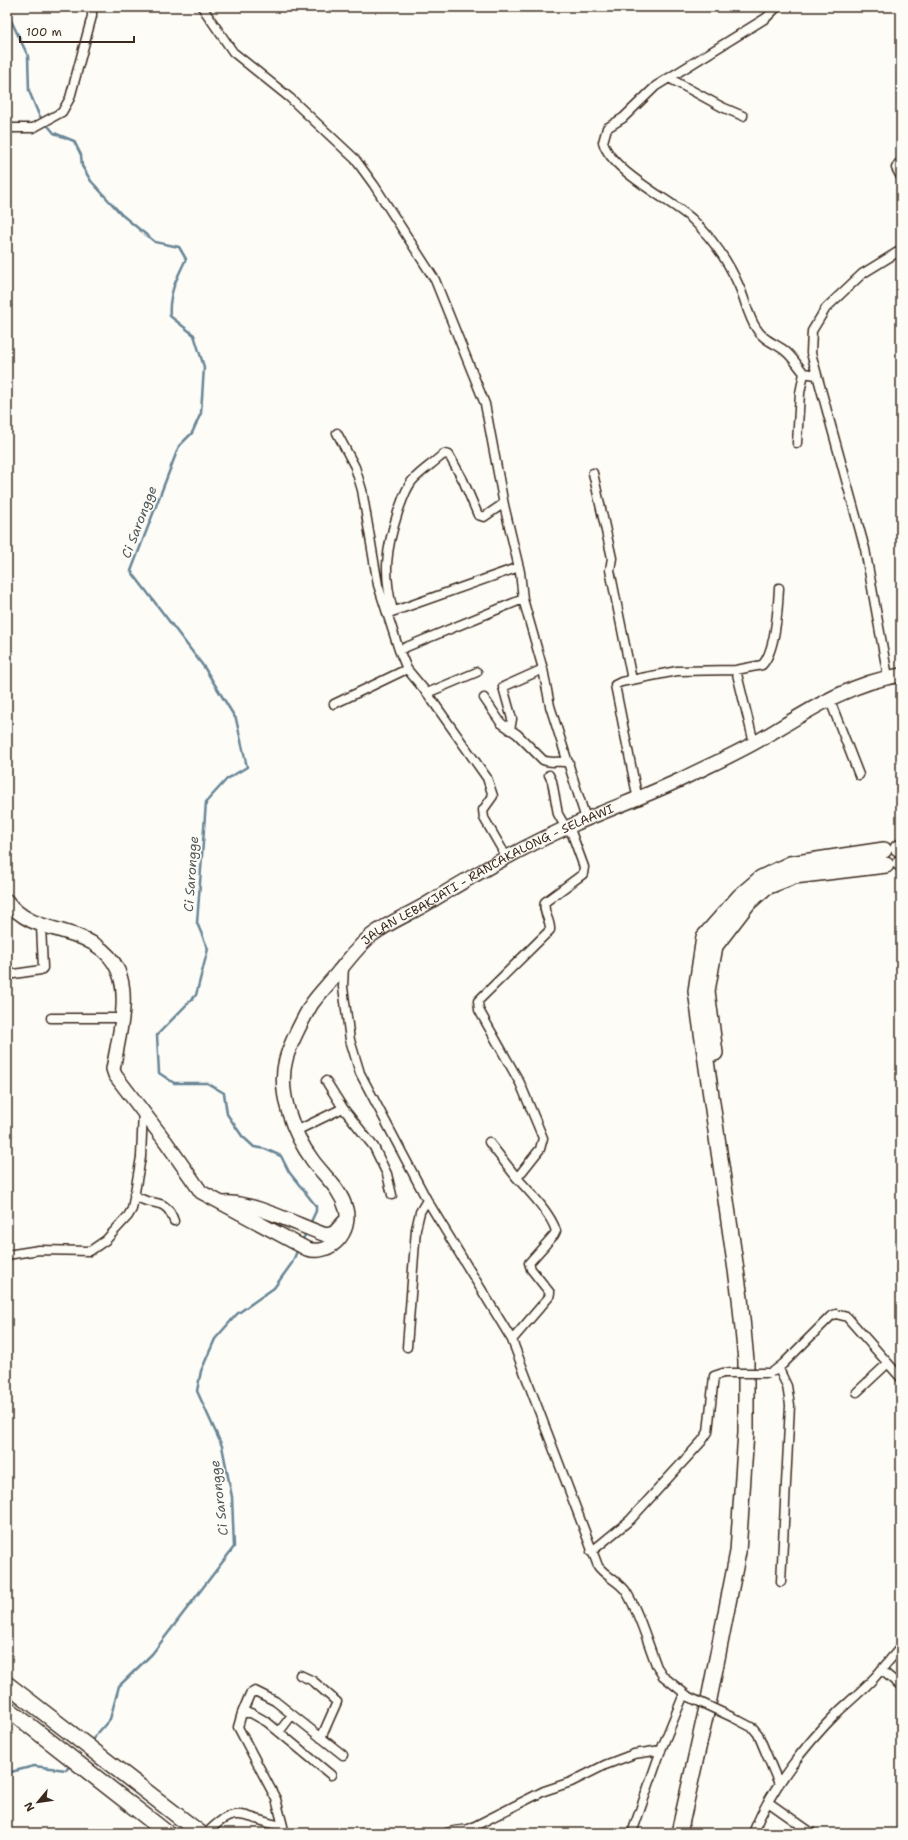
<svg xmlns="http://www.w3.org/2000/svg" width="908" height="1840" viewBox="0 0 908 1840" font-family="'Shantell Sans',sans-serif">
  <rect width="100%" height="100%" fill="#fdfcf7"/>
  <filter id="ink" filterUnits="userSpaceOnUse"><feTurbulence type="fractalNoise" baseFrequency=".025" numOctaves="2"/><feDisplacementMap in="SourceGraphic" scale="8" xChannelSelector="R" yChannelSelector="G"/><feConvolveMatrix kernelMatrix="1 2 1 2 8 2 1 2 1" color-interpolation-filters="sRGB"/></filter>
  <g filter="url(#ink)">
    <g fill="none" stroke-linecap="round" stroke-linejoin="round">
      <path stroke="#678595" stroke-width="2.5" d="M7,12L28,56L29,91L39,115L54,133L74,141L81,155L82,166L91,181L122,215L155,242L179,247L186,259C177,277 168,295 170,316L194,335L204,367L201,413L192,433L179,446L131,571L204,667L236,719L247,767L227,779L206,802L197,923L208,949L196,995L157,1035L159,1073L174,1083H207L224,1093L227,1114L242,1136L254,1147L265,1149L281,1156L289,1172L316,1206V1211L310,1224
        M302,1241L307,1231
        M91,1741L110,1719L119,1686L152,1654L234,1547L232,1497L222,1446L197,1391L201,1371L215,1339L237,1314L274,1288L292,1263L298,1249
        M7,1773L34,1766L66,1770L71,1765"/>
      <defs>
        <path id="street" d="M202,7L233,52L290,98L355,159L374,185L435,280L485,404L504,505L520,572L523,599L543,669L550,706L586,819
          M777,7L766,18L656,86L623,118L607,128L603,142C611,171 669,199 692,219C711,237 728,261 739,286C745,299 748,316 756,328C762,339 774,343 784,350C792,356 798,366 804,373L816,375
          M669,78L722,107L743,116
          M7,128H33L62,112L70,98L92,16V7
          M901,162L898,164L896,168L901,177
          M337,433L355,467L362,490L378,585L399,650L407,669L427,693L487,778L493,796L483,810L484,818L507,858
          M797,443L800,393L804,373
          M593,473L612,558L610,570L632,680
          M393,611C383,573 386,549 398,512C402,501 405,490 412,481C420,472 431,465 440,457L444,454L449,455L463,480L478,515L484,517L500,506L504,505
          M389,613L519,567
          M399,650L523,599
          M736,670L754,743
          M888,677L865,549L811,353L812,331L826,308L862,274L901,250
          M427,693L477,672
          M484,698L501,723L517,734L543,760C551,764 560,760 569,763
          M829,698L859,775
          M334,704L407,669
          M510,730L512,719L503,687L543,669
          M549,775L552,781L558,814L566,828
          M638,800L615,685L621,682L677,671L736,670L762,665C776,651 778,607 779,588
          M344,965L343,987L350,1040L360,1073L427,1200L512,1340L598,1566C605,1576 617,1580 625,1590C638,1609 648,1644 657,1667L663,1676L689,1697
          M7,975L41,970L43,968L41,926
          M51,1018H122
          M326,1081L343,1108L374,1147L387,1174L392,1195
          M296,1131L343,1108
          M489,1142L517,1178
          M134,1194C150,1209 165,1194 174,1221
          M7,1255L39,1250L90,1251L106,1240L128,1216L132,1209L141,1157L143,1111
          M512,1340L549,1297L550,1293L531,1269L529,1263L554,1235L556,1231C551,1214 530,1192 517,1178L540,1149L543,1138L520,1083L479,1010L478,1001L550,930C551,920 542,912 545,902L583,874L584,867L569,826
          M407,1347L416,1229L420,1212L427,1200
          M779,1369L787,1386L790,1405L781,1582
          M774,1371L783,1364L831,1316L836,1314L847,1317L901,1378
          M857,1392L888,1363
          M591,1552L630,1520L702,1441L708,1432L714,1376L723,1373
          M881,1670L901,1686
          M300,1675L313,1681L337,1702L321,1738
          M242,1713L250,1694L255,1691L275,1701L343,1755
          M734,1718L753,1728L758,1734L779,1784
          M279,1732L292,1715
          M768,1802L812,1833
          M283,1826L276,1799L238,1727L242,1713H251L267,1722L331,1775
          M207,1833C238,1800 247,1821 283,1826L284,1833
          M447,1833C455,1829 461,1831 469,1829L544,1791L571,1782L605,1765L634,1754L661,1750
          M632,1833L661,1750L684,1694
          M753,1833C770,1789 806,1744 839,1711C851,1700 864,1689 875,1677C884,1667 892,1657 901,1647"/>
        <g id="primary">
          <path id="s1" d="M7,901C21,920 40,925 62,931C142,952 125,1005 113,1069L115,1075L166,1142L201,1192L307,1249C331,1256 352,1232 346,1209C340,1188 325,1177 313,1161C293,1134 277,1092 286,1059C291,1041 302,1021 311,1005C319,993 330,983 339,971C350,958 359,945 372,935C389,922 410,914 428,903C475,874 524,846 575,824C611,808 649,795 684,778C710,765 738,753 763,738C808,711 849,683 901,675"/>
          <path d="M224,1203C247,1199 302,1227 326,1235L334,1233L344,1222"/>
        </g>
        <path id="highway" d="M898,848H901
          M900,863H901
          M715,1053L707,991L715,946L748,903L766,887L794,876L886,865
          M7,1684L200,1833
          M7,1708L167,1833
          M679,1833L709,1699L738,1552L746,1432V1361L740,1298L696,991L704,937L740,896L761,878L790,864L884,850"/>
      </defs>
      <use href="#street" stroke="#3b2a1e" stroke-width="11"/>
      <use href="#primary" stroke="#3b2a1e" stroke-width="16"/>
      <use href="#highway" stroke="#3b2a1e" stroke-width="18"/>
      <use href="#street" stroke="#fdfcf7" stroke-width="8"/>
      <use href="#primary" stroke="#fdfcf7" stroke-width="13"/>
      <use href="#highway" stroke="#fdfcf7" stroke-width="15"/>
      <defs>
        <path id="street-bridge" d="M723,1373H770
          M689,1697L734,1718"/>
      </defs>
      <use href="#street-bridge" stroke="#3b2a1e" stroke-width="11" stroke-linecap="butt"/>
      <use href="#street-bridge" stroke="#fdfcf7" stroke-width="8"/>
    </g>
  </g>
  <g text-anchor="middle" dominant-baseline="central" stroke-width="3" stroke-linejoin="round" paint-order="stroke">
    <g font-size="12" fill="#3b2a1e" stroke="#fdfcf7">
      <text stroke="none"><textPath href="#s1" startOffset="1025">JALAN LEBAKJATI - RANCAKALONG - SELAAWI</textPath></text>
    </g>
    <g font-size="13" font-style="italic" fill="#51585a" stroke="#fdfcf7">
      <text transform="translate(139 522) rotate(-69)">Ci Sarongge</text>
      <text transform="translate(191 874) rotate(-86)">Ci Sarongge</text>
      <text transform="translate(219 1498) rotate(-97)">Ci Sarongge</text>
    </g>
  </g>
  <rect width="908" height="1840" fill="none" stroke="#fdfcf7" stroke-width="24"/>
  <rect x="12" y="12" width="884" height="1816" fill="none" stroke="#3b2a1e" stroke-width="1.5" filter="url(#ink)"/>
  <g transform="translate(38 1802) rotate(241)" stroke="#fdfcf7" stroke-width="3" paint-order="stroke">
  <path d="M0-3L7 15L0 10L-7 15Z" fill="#3b2a1e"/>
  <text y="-6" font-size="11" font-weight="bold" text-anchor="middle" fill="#3b2a1e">N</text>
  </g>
  <path d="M20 36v6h114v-6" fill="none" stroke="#3b2a1e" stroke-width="2"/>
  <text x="26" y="36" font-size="12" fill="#3b2a1e" stroke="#fdfcf7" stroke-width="3" paint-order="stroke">100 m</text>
</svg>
